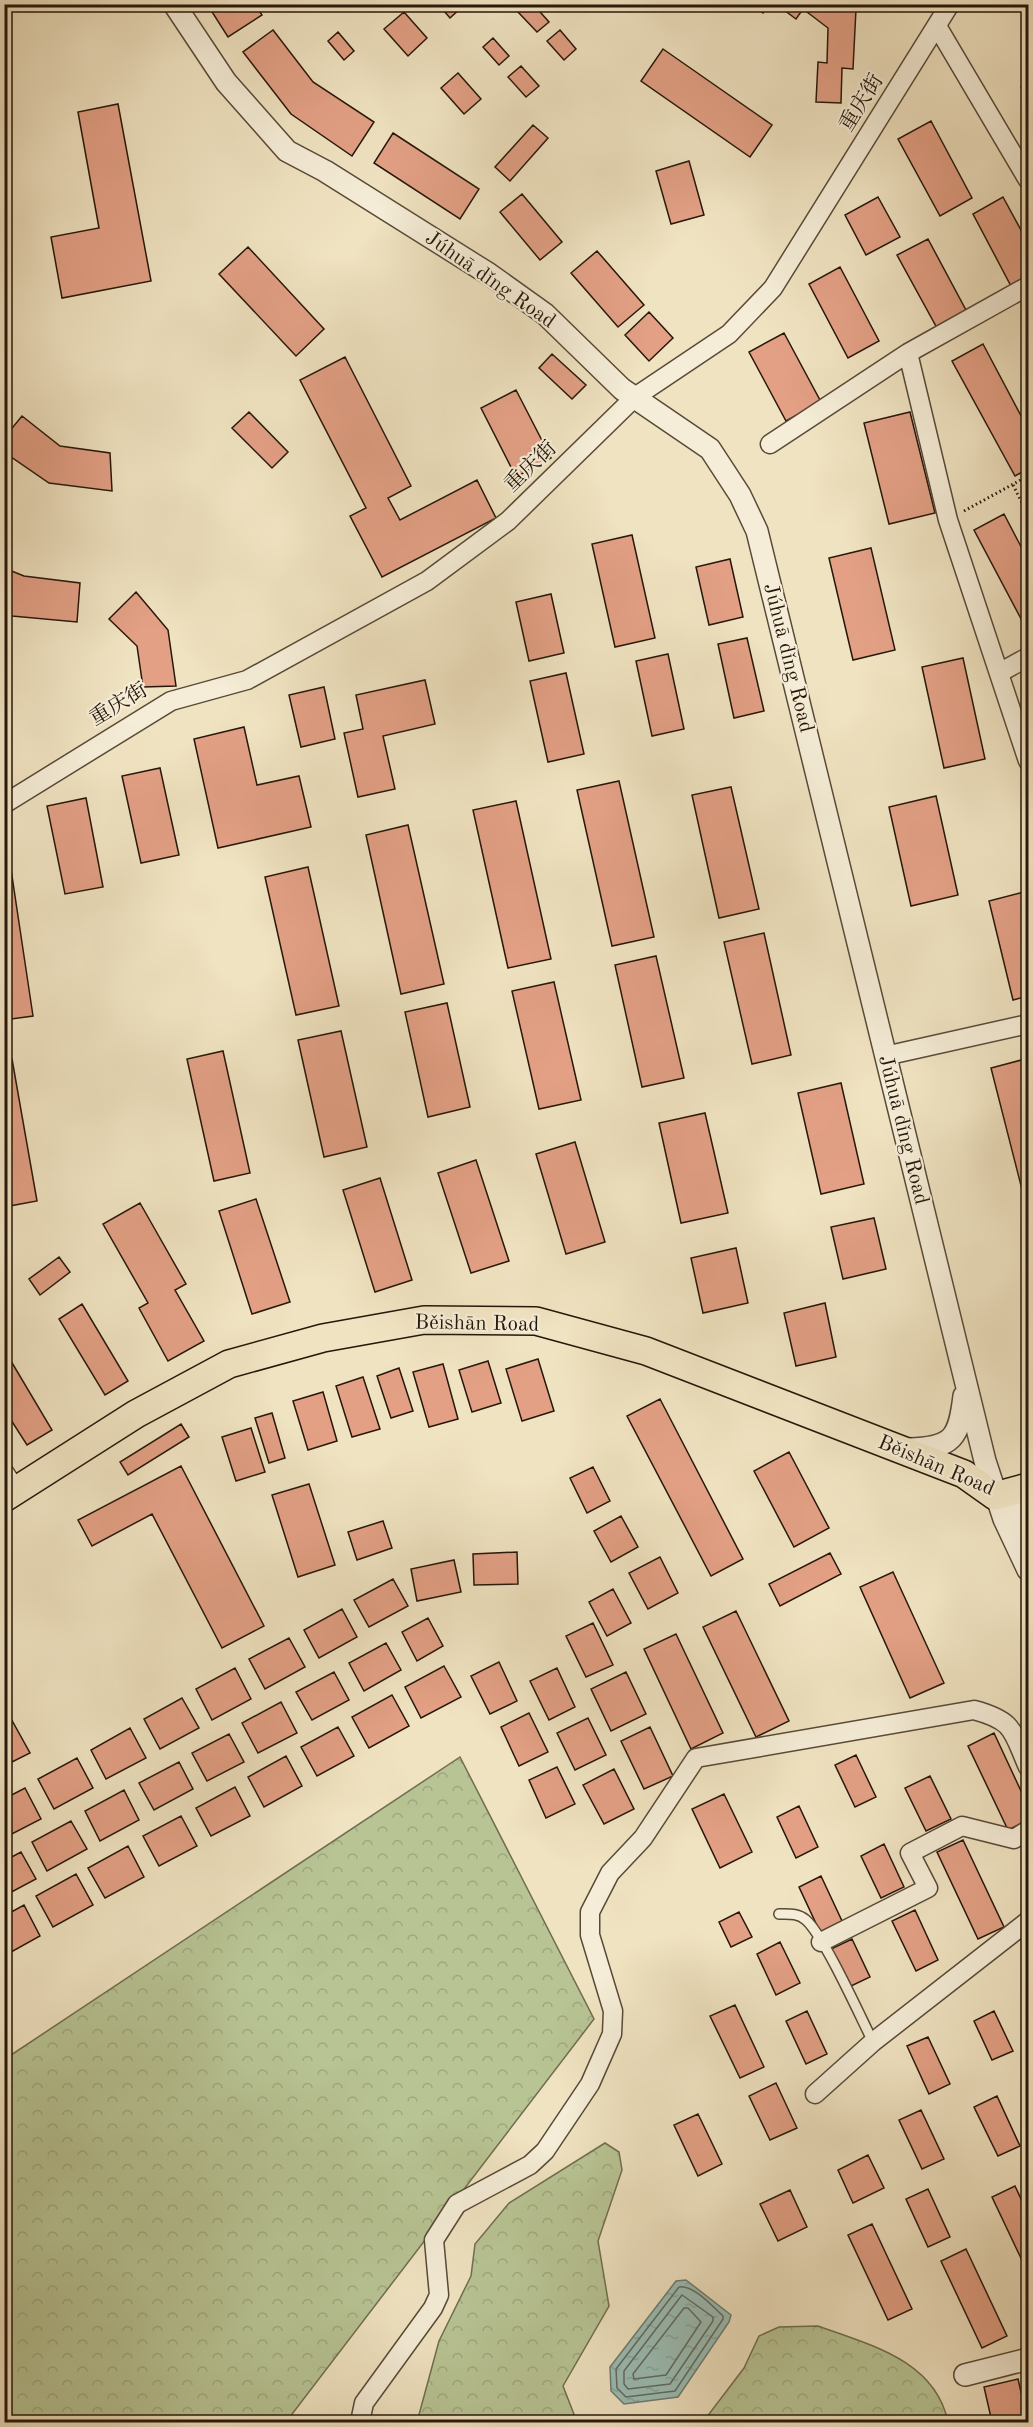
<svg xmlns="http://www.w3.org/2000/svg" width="1033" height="2427" viewBox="0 0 1033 2427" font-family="'Old Standard TT','Noto Serif SC',serif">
  <defs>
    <pattern id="forest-crowns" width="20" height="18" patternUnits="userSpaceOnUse" patternTransform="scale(1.5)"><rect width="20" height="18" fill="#b8c494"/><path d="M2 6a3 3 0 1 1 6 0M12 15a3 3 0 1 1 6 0" fill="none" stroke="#9ea87e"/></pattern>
    <pattern id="water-ripples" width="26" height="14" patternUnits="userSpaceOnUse" patternTransform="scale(1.5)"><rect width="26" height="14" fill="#9abeb6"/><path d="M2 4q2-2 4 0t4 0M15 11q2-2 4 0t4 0" fill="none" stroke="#85a39b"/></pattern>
  </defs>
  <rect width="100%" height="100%" fill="#f0e3c1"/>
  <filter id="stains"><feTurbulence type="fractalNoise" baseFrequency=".00333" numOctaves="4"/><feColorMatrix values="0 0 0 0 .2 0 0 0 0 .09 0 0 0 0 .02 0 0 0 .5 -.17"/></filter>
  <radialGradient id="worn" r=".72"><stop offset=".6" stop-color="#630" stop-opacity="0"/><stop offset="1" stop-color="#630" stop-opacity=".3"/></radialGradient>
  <path fill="url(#forest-crowns)" stroke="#6f6e4f" stroke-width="1.5" d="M460,1757L594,2019L286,2422H5V2059Z
    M605,2143L619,2152L622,2170L598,2241L609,2306L563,2386L577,2422H417L439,2341L471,2276L475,2244L509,2203Z
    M818,2326C870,2345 935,2360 948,2422H703L744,2368L759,2336L779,2327Z"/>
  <path fill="url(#water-ripples)" stroke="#6c7b71" stroke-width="1.5" d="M686,2280L731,2315L729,2322L678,2397L624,2404L611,2391L610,2367L676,2281Z"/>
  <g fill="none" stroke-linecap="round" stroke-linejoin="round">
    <path stroke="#606a60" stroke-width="1.5" d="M679,2287C694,2285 712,2306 723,2316V2319L675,2391L626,2397L617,2388L616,2369Z
      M682,2295L713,2317V2321L670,2384L628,2389L624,2384V2371Z
      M684,2308H688L701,2322L666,2375L634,2379L633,2374Z"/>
  </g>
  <path fill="#e3a085" stroke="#26170a" stroke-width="1.5" d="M84,4H108L86,10Z
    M207,4H255L262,15L228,37Z
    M438,4H462L463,6L450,18Z
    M526,4H533L549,22L537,32L518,12Z
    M751,4H769L763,13Z
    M776,4H859L856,9L853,69L842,68L841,103L816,102L818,62L827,63L828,28L803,9L796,19Z
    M404,12L427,38L408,56L384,29Z
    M273,30L313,82L374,122L352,156L291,114L243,52Z
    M560,30L576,49L564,60L547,41Z
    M338,32L354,51L344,60L328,41Z
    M493,38L509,56L499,65L483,47Z
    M663,49L772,125L750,157L641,81Z
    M521,66L539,86L526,97L508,77Z
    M458,73L481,99L464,114L441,88Z
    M1028,83V100L1021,87Z
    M118,104L151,281L62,298L51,237L99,228L78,112Z
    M931,121L972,198L940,216L898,139Z
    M533,125L548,138L510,181L495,167Z
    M393,133L479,189L460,219L374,163Z
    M689,161L704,215L671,224L656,171Z
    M522,194L562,242L540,260L500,212Z
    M878,197L900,237L866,255L845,215Z
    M1003,197L1028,243V279L1012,288L973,214Z
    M928,239L967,312L937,328L897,255Z
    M248,247L324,329L296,356L219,274Z
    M597,251L644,305L618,327L571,273Z
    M840,267L879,341L848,358L809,284Z
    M649,312L673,338L649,361L625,335Z
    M784,333L821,402L786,421L749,352Z
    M983,344L1028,429V469L1015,476L952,361Z
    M552,354L586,385L572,399L539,368Z
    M345,357L411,486L388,498L400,520L477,480L496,518L382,577L350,516L366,508L300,380Z
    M516,390L551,458L516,477L481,408Z
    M249,412L288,452L272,468L232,428Z
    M910,412L935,513L889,524L864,423Z
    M22,416L60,446L110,453L112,491L49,483L4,452V438Z
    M1004,514L1028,560V632L974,530Z
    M632,535L655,638L615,647L592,544Z
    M871,548L895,650L853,660L829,558Z
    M730,559L743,617L709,625L696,567Z
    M4,568L24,576L80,583L77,622L12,616L4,613Z
    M136,592L168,630L176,686L143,687L137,646L109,619Z
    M551,594L564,653L529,661L516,602Z
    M747,638L764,711L734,718L718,644Z
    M668,654L684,729L652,736L636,661Z
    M963,658L985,759L944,768L922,667Z
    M566,673L584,754L548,762L530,681Z
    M425,680L435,724L383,736L395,789L358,797L344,733L363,729L356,695Z
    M324,687L335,739L301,747L289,695Z
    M244,727L257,785L299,776L311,827L218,848L194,739Z
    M160,768L179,855L141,863L122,776Z
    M619,781L654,937L612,946L577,790Z
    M731,787L759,909L719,918L692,795Z
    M936,796L958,895L911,906L889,807Z
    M86,798L103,887L65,894L47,806Z
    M516,801L551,959L508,968L473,810Z
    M408,825L444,984L401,994L366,835Z
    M9,856L33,1016L4,1020V857Z
    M308,867L339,1006L296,1015L265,877Z
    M1028,891V996L1013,1000L989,901Z
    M764,933L791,1055L752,1064L724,942Z
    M656,956L684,1078L642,1087L615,965Z
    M554,982L581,1100L539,1109L512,991Z
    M447,1003L470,1107L428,1117L405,1012Z
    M341,1031L367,1147L324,1157L298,1040Z
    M223,1051L250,1173L214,1181L187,1059Z
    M12,1059L37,1201L4,1207V1060Z
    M1025,1059L1028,1070V1213L991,1068Z
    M841,1083L864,1184L821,1194L798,1093Z
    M705,1113L728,1213L681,1223L659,1123Z
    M575,1142L605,1242L566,1254L536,1154Z
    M476,1160L509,1261L471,1273L438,1173Z
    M380,1178L412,1280L375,1292L343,1190Z
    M256,1199L290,1302L252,1314L219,1211Z
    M140,1203L186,1284L175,1290L204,1341L168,1361L139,1308L148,1303L103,1224Z
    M874,1218L886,1269L843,1279L831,1227Z
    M736,1248L748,1303L703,1313L691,1258Z
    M59,1257L70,1272L40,1295L29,1279Z
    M825,1303L836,1357L796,1366L784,1313Z
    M82,1304L128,1381L105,1395L59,1319Z
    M5,1351L52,1430L27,1445L4,1409Z
    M538,1359L554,1411L522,1421L506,1369Z
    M488,1361L501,1403L472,1412L459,1370Z
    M443,1364L458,1419L429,1427L413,1372Z
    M399,1368L413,1411L391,1418L377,1376Z
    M363,1377L380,1429L352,1437L336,1386Z
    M323,1392L337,1441L308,1450L293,1401Z
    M660,1399L743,1559L711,1576L627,1416Z
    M272,1413L285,1458L269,1463L255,1418Z
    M181,1424L189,1437L128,1475L120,1462Z
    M251,1428L265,1472L236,1481L222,1437Z
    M789,1452L829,1528L794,1547L754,1471Z
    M181,1466L264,1626L222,1648L152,1514L92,1546L78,1520Z
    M593,1467L610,1501L587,1513L570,1478Z
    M309,1484L335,1565L298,1577L272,1495Z
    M621,1516L638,1547L611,1562L594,1531Z
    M383,1521L392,1548L357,1560L348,1532Z
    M517,1552L518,1584L474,1585L473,1554Z
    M830,1553L841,1574L780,1606L769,1584Z
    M660,1557L678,1593L648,1609L629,1573Z
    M454,1560L461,1592L417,1601L411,1569Z
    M893,1572L944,1683L910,1698L860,1587Z
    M393,1579L408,1606L369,1627L354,1600Z
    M613,1589L631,1623L607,1636L589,1602Z
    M342,1609L357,1637L319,1658L304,1630Z
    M736,1611L789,1721L756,1737L703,1627Z
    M428,1618L443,1646L417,1661L402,1632Z
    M593,1623L613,1665L586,1677L566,1636Z
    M676,1634L723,1733L691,1749L644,1649Z
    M289,1638L305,1667L265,1689L249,1659Z
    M386,1643L401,1670L364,1691L349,1663Z
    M499,1662L517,1701L490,1714L471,1676Z
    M444,1666L461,1697L421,1718L405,1687Z
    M235,1668L251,1699L212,1720L196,1689Z
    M557,1668L575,1707L549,1720L530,1681Z
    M334,1672L349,1700L312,1720L296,1692Z
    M626,1672L646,1714L611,1731L591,1689Z
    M392,1695L409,1726L369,1748L352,1717Z
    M182,1698L199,1728L160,1749L144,1719Z
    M281,1702L297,1733L258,1753L242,1723Z
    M4,1706L30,1753L4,1766Z
    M529,1713L548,1752L519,1766L501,1727Z
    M588,1718L606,1755L575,1770L557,1733Z
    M338,1727L354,1756L317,1776L301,1747Z
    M650,1727L673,1776L644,1789L621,1741Z
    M130,1728L146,1758L106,1779L91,1750Z
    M994,1733L1028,1806V1820L1008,1830L968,1746Z
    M229,1734L244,1762L207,1781L192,1753Z
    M856,1755L876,1797L855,1807L835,1765Z
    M286,1756L302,1786L264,1807L248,1777Z
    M77,1758L93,1788L54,1809L38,1779Z
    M179,1762L193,1789L154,1810L139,1783Z
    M557,1767L575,1804L546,1818L529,1780Z
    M614,1769L634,1809L604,1824L583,1785Z
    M930,1776L951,1819L926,1831L905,1788Z
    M235,1787L250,1816L211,1836L196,1808Z
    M25,1788L41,1819L4,1838V1799Z
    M124,1790L139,1820L100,1841L85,1811Z
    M724,1794L752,1852L720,1868L692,1809Z
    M799,1806L818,1847L796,1858L777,1817Z
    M181,1816L197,1846L159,1866L143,1836Z
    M71,1821L87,1849L47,1871L32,1842Z
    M963,1840L1004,1927L978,1939L937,1852Z
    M884,1844L904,1887L881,1898L861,1856Z
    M128,1846L144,1877L105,1898L88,1868Z
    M1028,1850V1868L1022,1853Z
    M21,1852L36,1879L4,1896V1861Z
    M76,1874L93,1905L53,1927L36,1896Z
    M821,1876L842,1921L820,1932L799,1887Z
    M24,1905L40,1936L4,1956V1916Z
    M915,1910L938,1960L916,1971L892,1921Z
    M739,1912L752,1937L731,1947L719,1922Z
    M852,1939L870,1977L849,1987L831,1949Z
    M780,1942L800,1983L776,1995L757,1954Z
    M735,2005L764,2067L740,2078L710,2016Z
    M807,2011L827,2054L806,2064L786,2021Z
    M994,2011L1013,2051L992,2060L974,2021Z
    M928,2037L950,2084L929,2094L907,2046Z
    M776,2083L797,2128L770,2140L749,2096Z
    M997,2096L1020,2146L998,2156L974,2107Z
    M921,2110L944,2159L922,2169L899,2120Z
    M698,2114L722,2164L698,2176L674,2125Z
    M868,2155L884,2188L853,2203L838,2170Z
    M1015,2186L1028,2214V2273L992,2197Z
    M928,2189L950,2237L928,2247L906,2199Z
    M790,2190L807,2227L778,2241L760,2204Z
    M872,2224L912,2309L888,2320L848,2235Z
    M966,2249L1007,2336L982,2348L941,2261Z
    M1018,2379L1028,2422H992L984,2387Z"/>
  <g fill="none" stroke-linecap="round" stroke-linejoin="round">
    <defs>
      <path id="service" d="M779,1914C789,1914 798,1913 806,1920C824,1936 860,2016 873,2042"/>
      <path id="minor" d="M937,26L1028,180
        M908,353L948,520L1028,761
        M770,444L908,353L1028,286
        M999,673L1028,657
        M4,804L171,701L247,680L427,581L508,521L635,397L729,334L773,288L950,4
        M885,1056L1028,1024
        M4,1472L16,1490
        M821,1942L928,1888L910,1853L962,1826L1014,1839L1028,1830
        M815,2094L873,2042L1028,1921
        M360,2422L364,2403L433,2308L439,2295L434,2240L457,2204L530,2165L545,2151L590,2084L612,2034L613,2011L590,1935V1912L610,1873L643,1838L696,1758L974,1710C1015,1721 1012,1731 1028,1767"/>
      <path id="tertiary" d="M174,4L226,82L287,151L325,171L489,274L545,314L622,389L710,449L740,495L757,531L985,1461L1004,1519L1028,1570
        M909,1449C953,1448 959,1438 964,1396
        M1018,1540C1014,1524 1015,1509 1028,1498
        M965,2375L1028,2359"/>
      <path id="primary" d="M4,1498L136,1414L229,1364L323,1338L424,1320L536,1321L646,1351L964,1474L995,1496L1028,1487"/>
    </defs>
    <use href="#service" stroke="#584a38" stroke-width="12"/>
    <use href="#minor" stroke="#584a38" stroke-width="21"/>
    <use href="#tertiary" stroke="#584a38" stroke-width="24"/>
    <use href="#primary" stroke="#26170a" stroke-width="30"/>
    <path stroke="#26170a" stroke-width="3" stroke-dasharray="1.5 3" stroke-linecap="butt" d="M1013,485L1028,515
      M964,511L1028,476"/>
    <use href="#service" stroke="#f5edd7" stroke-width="9"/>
    <use href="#minor" stroke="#f5edd7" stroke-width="18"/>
    <use href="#tertiary" stroke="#f5edd7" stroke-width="21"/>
    <use href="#primary" stroke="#f0e3c1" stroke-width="27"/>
  </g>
  <g text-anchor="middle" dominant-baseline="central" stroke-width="4.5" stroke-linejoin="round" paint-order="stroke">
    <g font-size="21" fill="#26170a" stroke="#f5edd7">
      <text transform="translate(862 103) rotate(-58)">重庆街</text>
      <text transform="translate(490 280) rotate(35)">Júhuā dǐng Road</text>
      <text transform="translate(531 467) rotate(-44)">重庆街</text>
      <text transform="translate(788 658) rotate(76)">Júhuā dǐng Road</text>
      <text transform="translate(119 705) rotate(-31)">重庆街</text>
      <text transform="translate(903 1130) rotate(76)">Júhuā dǐng Road</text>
      <text transform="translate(477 1324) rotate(1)">Běishān Road</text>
      <text transform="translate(936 1466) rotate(23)">Běishān Road</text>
    </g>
  </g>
  <rect width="1033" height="2427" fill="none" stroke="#f0e3c1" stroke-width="24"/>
  <rect x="6" y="6" width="1021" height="2415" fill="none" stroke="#26170a" stroke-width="3"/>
  <rect x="12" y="12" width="1009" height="2403" fill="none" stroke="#26170a" stroke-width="1.5"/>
  <rect width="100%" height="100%" filter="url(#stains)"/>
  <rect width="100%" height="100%" fill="url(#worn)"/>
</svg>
